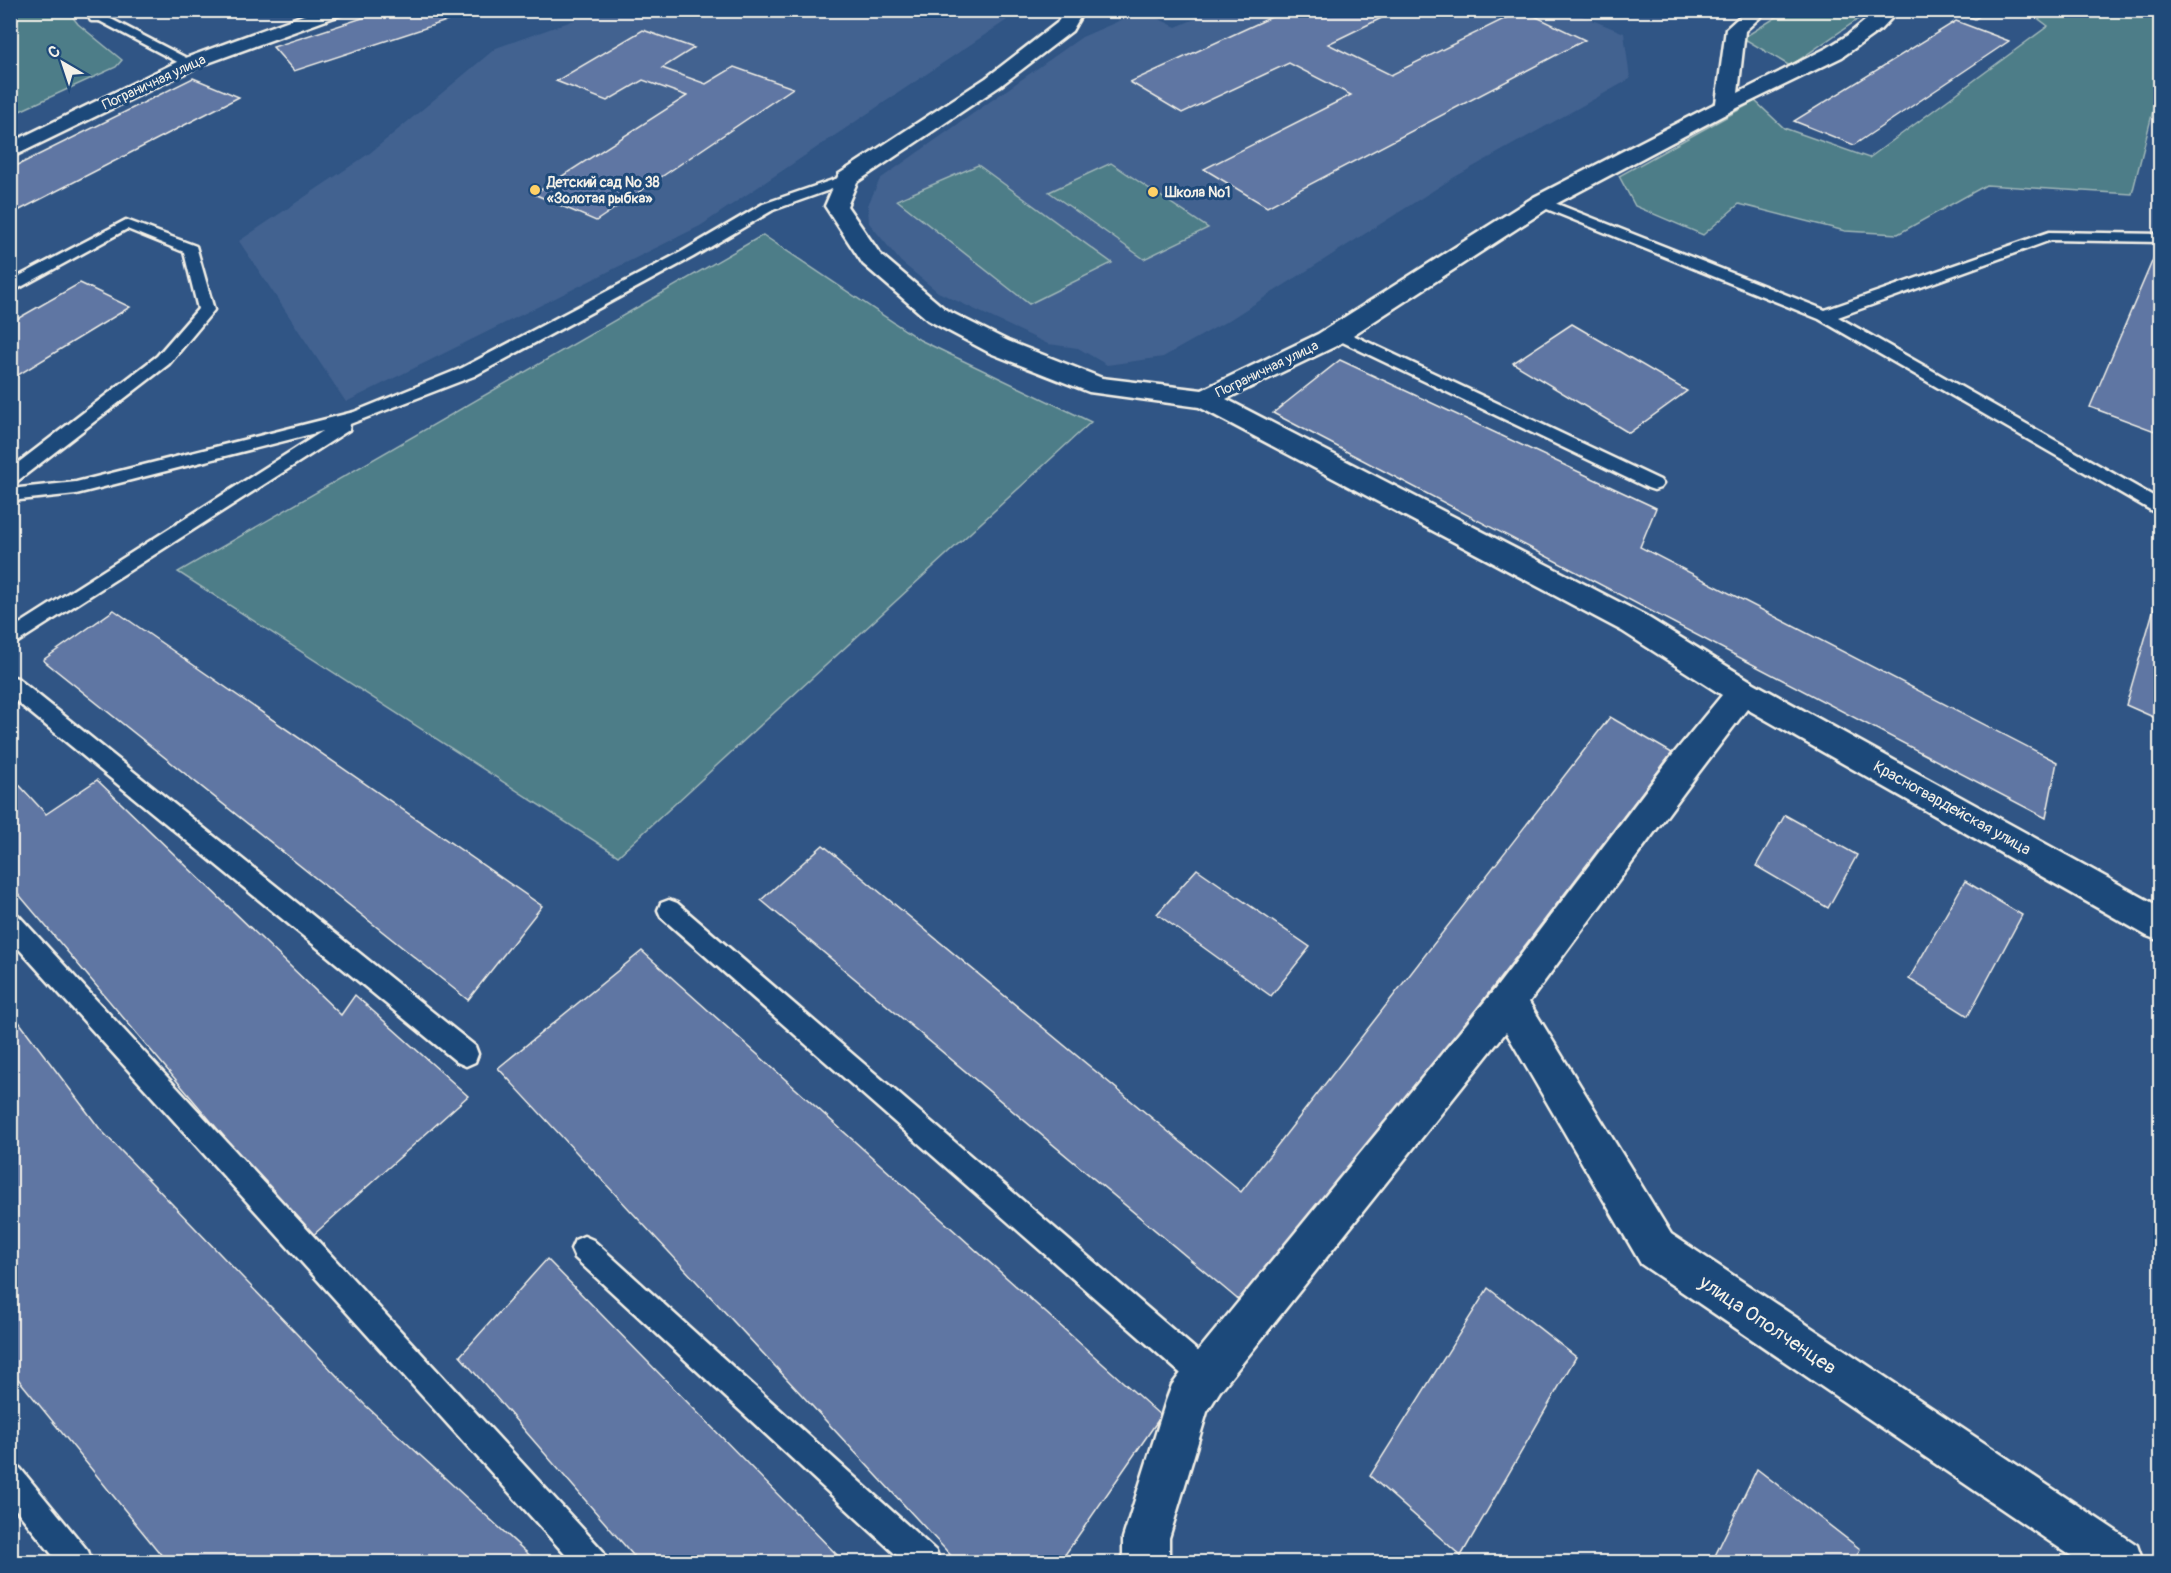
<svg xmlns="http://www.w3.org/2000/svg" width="2171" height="1573" viewBox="0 0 2171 1573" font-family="Pangolin,sans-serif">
  <rect width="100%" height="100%" fill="#305585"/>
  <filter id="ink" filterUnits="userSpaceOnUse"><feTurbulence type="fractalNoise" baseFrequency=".0167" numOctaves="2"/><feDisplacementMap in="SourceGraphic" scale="12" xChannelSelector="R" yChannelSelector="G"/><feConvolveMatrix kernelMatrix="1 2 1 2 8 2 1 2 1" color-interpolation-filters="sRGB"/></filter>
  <g filter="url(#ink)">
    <path fill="#426290" d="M999,10L1007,20L700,226L346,402L239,241L370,153L496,48L600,11Z
      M1216,10H1567L1624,33L1630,79L1453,178L1229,320L1163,357L1107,365L1078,348L1048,344L938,292L901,262L869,223L868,205L880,179L1082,37L1142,11L1176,27Z"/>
    <path fill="#4d7d88" stroke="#a0b7b8" stroke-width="1.5" d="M10,11H68L78,24L122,60L116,67L11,115Z
      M1786,11H1870L1790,66L1743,38Z
      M2028,11H2160V83L2132,194L1986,185L1898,234L1845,231L1739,204L1703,235L1635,206L1619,176L1755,101L1784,128L1869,158L2048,26Z
      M1111,163L1208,228L1144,259L1049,192Z
      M978,165L1112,263L1029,304L897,200Z
      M763,235L920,340L1091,422L618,856L178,572Z"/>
    <path fill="#5f76a3" stroke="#f4f1e8" stroke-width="1.5" d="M387,10H480L294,71L273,47Z
      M1287,10H1398L1328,44L1391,75L1522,10L1585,40L1267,207L1204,169L1351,95L1289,63L1182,113L1130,82Z
      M1951,10H1989L1975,19Z
      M1956,21L2009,41L1854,145L1794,121Z
      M643,30L694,48L662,68L706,84L734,67L793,88L596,221L534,194L687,96L643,80L607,101L556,81Z
      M193,78L239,97L10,215V169Z
      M2154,257L2160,259V433L2090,407Z
      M80,283L130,307L10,380V323Z
      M1572,324L1687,391L1629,433L1513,363Z
      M1340,360L1656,508L1640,547L2057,762L2046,818L1273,413Z
      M2160,587V720L2126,705Z
      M114,610L542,906L468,1000L43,660Z
      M1610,717L1672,753L1248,1308L761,900L823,845L1241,1192Z
      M10,775L46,814L97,780L341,1015L355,995L468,1096L310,1238L10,884Z
      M1785,815L1857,855L1828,908L1756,866Z
      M1197,869L1310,947L1271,996L1157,914Z
      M1965,881L2022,915L1968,1016L1909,979Z
      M642,951L1161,1416L1060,1562H957L498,1068Z
      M10,1010L100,1129L365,1405L537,1562H167L10,1369Z
      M547,1259L844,1562H639L460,1356Z
      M1488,1288L1576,1357L1461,1556L1370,1476Z
      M1757,1469L1860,1549L1854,1562H1712Z"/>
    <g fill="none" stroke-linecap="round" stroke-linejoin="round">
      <defs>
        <path id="lane" d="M106,10H126L109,18L196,63L190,67L185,66L92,17Z
          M847,175L854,179L852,182L773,210L693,257L474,376L350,424L349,430L10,647V630L323,431L76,494L10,501V489L76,482L354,412L462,368L683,251L763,204Z
          M1542,198L1825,310L2049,232L2160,234V242L2051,240L1838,317L2160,500V514L2154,512L1819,319L1537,205L1535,202Z
          M126,220L196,246L214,310L169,364L16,482L10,484V469L157,356L198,309L184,252L127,229L10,293V281Z
          M1338,328L1660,480L1663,484L1660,488L1654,490L1648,488L1332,337L1330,333Z
          M10,676L17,678L475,1046L478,1054L475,1062L466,1066L457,1062L10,696Z
          M669,900L677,903L1215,1366L1219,1376L1215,1386L1205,1390L1195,1386L661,917L658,910L661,903Z
          M10,912L18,915L603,1551L607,1562H572L10,939Z
          M584,1236L593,1240L936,1551L940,1562H904L575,1258L571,1249L575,1240Z
          M10,1464L20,1468L88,1551L92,1562H58L10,1502Z"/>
        <path id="street" d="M84,10H103L108,17L105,21H91Z
          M317,10H345L343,14L197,67L10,158V143L183,59Z
          M1065,10H1084L1072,31L1000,86L857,182L847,206L880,254L946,310L1008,341L1102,378L1202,390L1318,334L1534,197L1716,103L1726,29L1747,10H1768L1745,31L1738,93L1827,48L1848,35L1878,10H1899L1880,30L1842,57L1733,110L1550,207L1336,346L1226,399L1644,615L1754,683L2160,907V941L2147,936L1747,709L1699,772L1529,1002L1671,1234L2137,1545L2143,1562H2080L1641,1264L1506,1032L1220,1391L1207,1412L1169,1538V1562H1123V1538L1166,1401L1172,1385L1190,1361L1495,989L1675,752L1722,695L1622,631L1199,407L1089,392L990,353L928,320L863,264L825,206L839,174L986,78L1057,23Z"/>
      </defs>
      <use href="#lane" stroke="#f4f1e8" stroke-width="5"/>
      <use href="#street" stroke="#f4f1e8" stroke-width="5"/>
      <use href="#lane" fill="#1f4a7a" fill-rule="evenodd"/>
      <use href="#street" fill="#1f4a7a" fill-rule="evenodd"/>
    </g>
  </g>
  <g fill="#ffd166" stroke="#1f4a7a" stroke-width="2">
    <circle cx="535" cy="190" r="6"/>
    <circle cx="1153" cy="192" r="6"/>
  </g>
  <g text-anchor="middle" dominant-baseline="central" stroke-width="6" stroke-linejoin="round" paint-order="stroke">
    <g font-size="14" fill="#f4f1e8" stroke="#1f4a7a">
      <text transform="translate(154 82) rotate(-25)">Пограничная улица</text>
      <text transform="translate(1267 369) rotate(-26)">Пограничная улица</text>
    </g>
    <g font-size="14" font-weight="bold" fill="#f4f1e8" stroke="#1f4a7a" text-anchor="start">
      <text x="547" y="182">Детский сад № 38<tspan x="547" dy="16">«Золотая рыбка»</tspan></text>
      <text x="1165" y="192">Школа №1</text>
    </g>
    <g font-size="16" fill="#f4f1e8" stroke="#1f4a7a">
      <text transform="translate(1952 808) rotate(29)">Красногвардейская улица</text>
    </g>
    <g font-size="20" fill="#f4f1e8" stroke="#1f4a7a">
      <text transform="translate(1768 1325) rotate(34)">улица Ополченцев</text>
    </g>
  </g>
  <rect width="2171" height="1573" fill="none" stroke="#1f4a7a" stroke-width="36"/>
  <rect x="18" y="18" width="2135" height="1537" fill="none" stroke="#f4f1e8" stroke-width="2" filter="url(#ink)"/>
  <g transform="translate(63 63) rotate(321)" stroke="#1f4a7a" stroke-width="4.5" paint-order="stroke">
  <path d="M0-4.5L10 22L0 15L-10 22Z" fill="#f4f1e8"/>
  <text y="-9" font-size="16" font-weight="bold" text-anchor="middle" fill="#f4f1e8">С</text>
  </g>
</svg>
